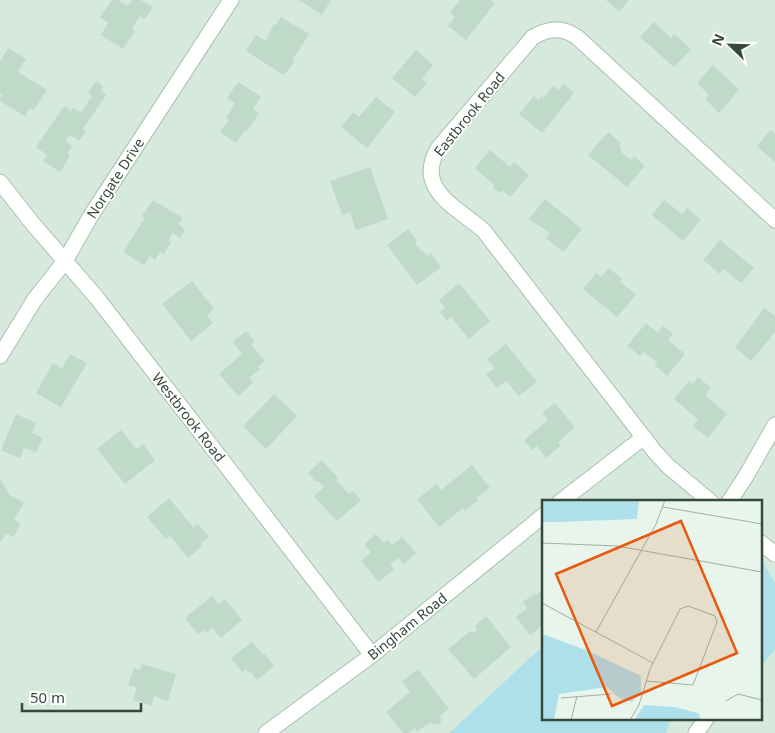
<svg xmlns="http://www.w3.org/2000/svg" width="775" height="733" viewBox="0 0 775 733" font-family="'Noto Sans',sans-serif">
  <rect width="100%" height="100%" fill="#e7f5ed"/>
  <path fill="#d5e9dd" d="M0,0H775V583L761,558V502H544V645L449,733H0Z
    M775,650V733H666L671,719H761V666Z"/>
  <path fill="#aee0eb" d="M761,558L775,583V650L761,666Z
    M544,645V719H671L666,733H449Z"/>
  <path fill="#bfdac8" d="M112,0H118L128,6L132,0H141L153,7L145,19L140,16L132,28L135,31L123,49L101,35L108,23L100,17Z
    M299,0H331L322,15Z
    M460,0H491L495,3L466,40L448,26L455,17L450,13Z
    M606,0H629L619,12Z
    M281,17L309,34L293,59L294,62L285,74H282L246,51L256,35L266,41L274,24L276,25Z
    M654,22L671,38L674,34L691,49L674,67L640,37Z
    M8,48L26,59L18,72L47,90L34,110L30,108L25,116L0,101L2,95L0,94V62Z
    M416,50L433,65L422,79L427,83L415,97L392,78Z
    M713,65L739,90L719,113L705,99L709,95L697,83Z
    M96,81L103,86L101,91L106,95L83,129L86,131L79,141L70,135L65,141L72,146L67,154L70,156L60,172L43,161L47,155L36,147L64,106L71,111L73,108L81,113L92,96L88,93Z
    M238,82L261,97L253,109L259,113L248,130L244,131L236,143L220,132L229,120L226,118L235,103L227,98Z
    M564,84L574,93L542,133L519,114L534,96L538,100L541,96L543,98L553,86L559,90Z
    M376,97L395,112L367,148L341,127L353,112L359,117Z
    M771,130L775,134V162L757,146Z
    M608,132L621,143L619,146L622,149L620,151L631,160L634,156L645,166L627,187L588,155Z
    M490,150L510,167L514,162L529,175L510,197L502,190L500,193L493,188L495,186L475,168Z
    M370,167L388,219L356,230L350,212L342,215L330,181Z
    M545,199L582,229L563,252L546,238L550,233L529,219Z
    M153,200L183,218L179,224L185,230L180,238L173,233L168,241L171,242L164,254L160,252L155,260L150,256L144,265L123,252L145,218L142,216Z
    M664,200L682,214L687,208L701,220L683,241L652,215Z
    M408,229L417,241L415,243L422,252L423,251L427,256L431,253L441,267L417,285L387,245Z
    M720,240L754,268L741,283L724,269L720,274L703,260Z
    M609,268L622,279L620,281L636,295L617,317L583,289L596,273L601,277Z
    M192,281L214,309L207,315L213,323L191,341L162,304Z
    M459,283L490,321L469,339L451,317L447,321L440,312L445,308L439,300Z
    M764,308L775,316V332L751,361L735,348Z
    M646,323L658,333L663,326L673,334L668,340L685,354L667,376L655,365L657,362L644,352L640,356L627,346Z
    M246,331L255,342L251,345L265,361L258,367L260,369L249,378L253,383L238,396L219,374L242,354L233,342Z
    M506,344L537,382L519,396L506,381L497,388L486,374L495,368L487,359Z
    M70,354L87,363L61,407L36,393L53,363L62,368Z
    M698,377L711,388L705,395L727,414L708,438L693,426L698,419L674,399L689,381L693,384Z
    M274,394L297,416L266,449L243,426Z
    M555,403L575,427L558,442L561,445L546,458L537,446L532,450L524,440L548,420L542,413Z
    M16,414L36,423L32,433L43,438L36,453L24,448L20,458L1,450Z
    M121,430L136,449L143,444L155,460L125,484L97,449Z
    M322,460L338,478L336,480L349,494L353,491L361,500L337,521L314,496L324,487L318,481L316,482L308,473Z
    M472,465L490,488L476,498L478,500L465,511L463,508L439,527L417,499L437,484L441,490Z
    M0,479L10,495L24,503L14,520L21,524L13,537L6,533L0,543Z
    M169,498L193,527L198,524L209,537L200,544L202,546L188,558L170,536L166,539L147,517Z
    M376,534L384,543L388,540L392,545L402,537L416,553L404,564L398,558L390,565L394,569L379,582L361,561L371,552L364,544Z
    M544,589V624L530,635L516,617L527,608L523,602L535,593L536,595Z
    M212,596L219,604L225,599L242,620L221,638L212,628L206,633L204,630L198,634L185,618Z
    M486,616L511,647L474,679L448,649L469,632H475L477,629L475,626Z
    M252,642L263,655L265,654L274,666L257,680L251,672L249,673L246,669L242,672L231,658Z
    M142,664L176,674L168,701L154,696L151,706L133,700L137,687L128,685L134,668L140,670Z
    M418,669L449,709L440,716L442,719L439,725L433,724L431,722L417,732L415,728L409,733H403L386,712L410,692L402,681Z"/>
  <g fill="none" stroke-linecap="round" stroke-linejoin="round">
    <defs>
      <path id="street" d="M0,182L33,224L97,298L372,655
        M0,356L35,299L65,261L90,217L231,0
        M560,502L644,437
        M711,502L668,466L655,452L484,231C457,207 413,189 439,147L533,37C549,28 561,27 577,37L775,220
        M729,502L746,476L775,425
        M761,543L775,554
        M266,733L372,655L544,515
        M696,733L706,719"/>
    </defs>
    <use href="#street" stroke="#a9c1b2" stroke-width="17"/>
    <use href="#street" stroke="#fff" stroke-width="15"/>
  </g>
  <g text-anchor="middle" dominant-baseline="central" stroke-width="4" stroke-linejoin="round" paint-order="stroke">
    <g font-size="14" fill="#36483c" stroke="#fff">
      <text transform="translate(469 114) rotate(-51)">Eastbrook Road</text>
      <text transform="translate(115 178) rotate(-57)">Norgate Drive</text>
      <text transform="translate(189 417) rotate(52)">Westbrook Road</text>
      <text transform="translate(407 626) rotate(-39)">Bingham Road</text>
    </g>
  </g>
  <g transform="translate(542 500)">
    <rect width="220" height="220" fill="#e7f5ed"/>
    <path d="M0,0H97L95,19L15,22H0ZM0,134L44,150L99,176V192L90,202L77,198L65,187L17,194L12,220H0ZM102,205L132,207L156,213L159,219L92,220Z" fill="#aee0eb"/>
    <path fill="none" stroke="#a0b0a6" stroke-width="1" d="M121,7L220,24M0,43L75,46L220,72M0,103L111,163M54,132L114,24L123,0M19,198L69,194M184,201L196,194L220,200M29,220L35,196M88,220L97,205L108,169L138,109L146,106L173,116L175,122L151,185L104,181"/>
    <path fill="#e8590c" fill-opacity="0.15" stroke="#e8590c" stroke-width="2.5" d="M139,21L195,153L70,206L14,74Z"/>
    <rect width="220" height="220" fill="none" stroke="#36483c" stroke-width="2.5"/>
  </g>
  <g transform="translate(730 45) rotate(293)" stroke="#ffffff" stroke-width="4" paint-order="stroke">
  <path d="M0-4L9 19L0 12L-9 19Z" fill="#36483c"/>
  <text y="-8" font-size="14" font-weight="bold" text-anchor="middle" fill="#36483c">N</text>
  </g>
  <path d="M22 703v8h119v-8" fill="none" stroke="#36483c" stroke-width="2.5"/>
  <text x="30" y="703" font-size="15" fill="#36483c" stroke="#ffffff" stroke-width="4" paint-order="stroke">50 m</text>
</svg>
